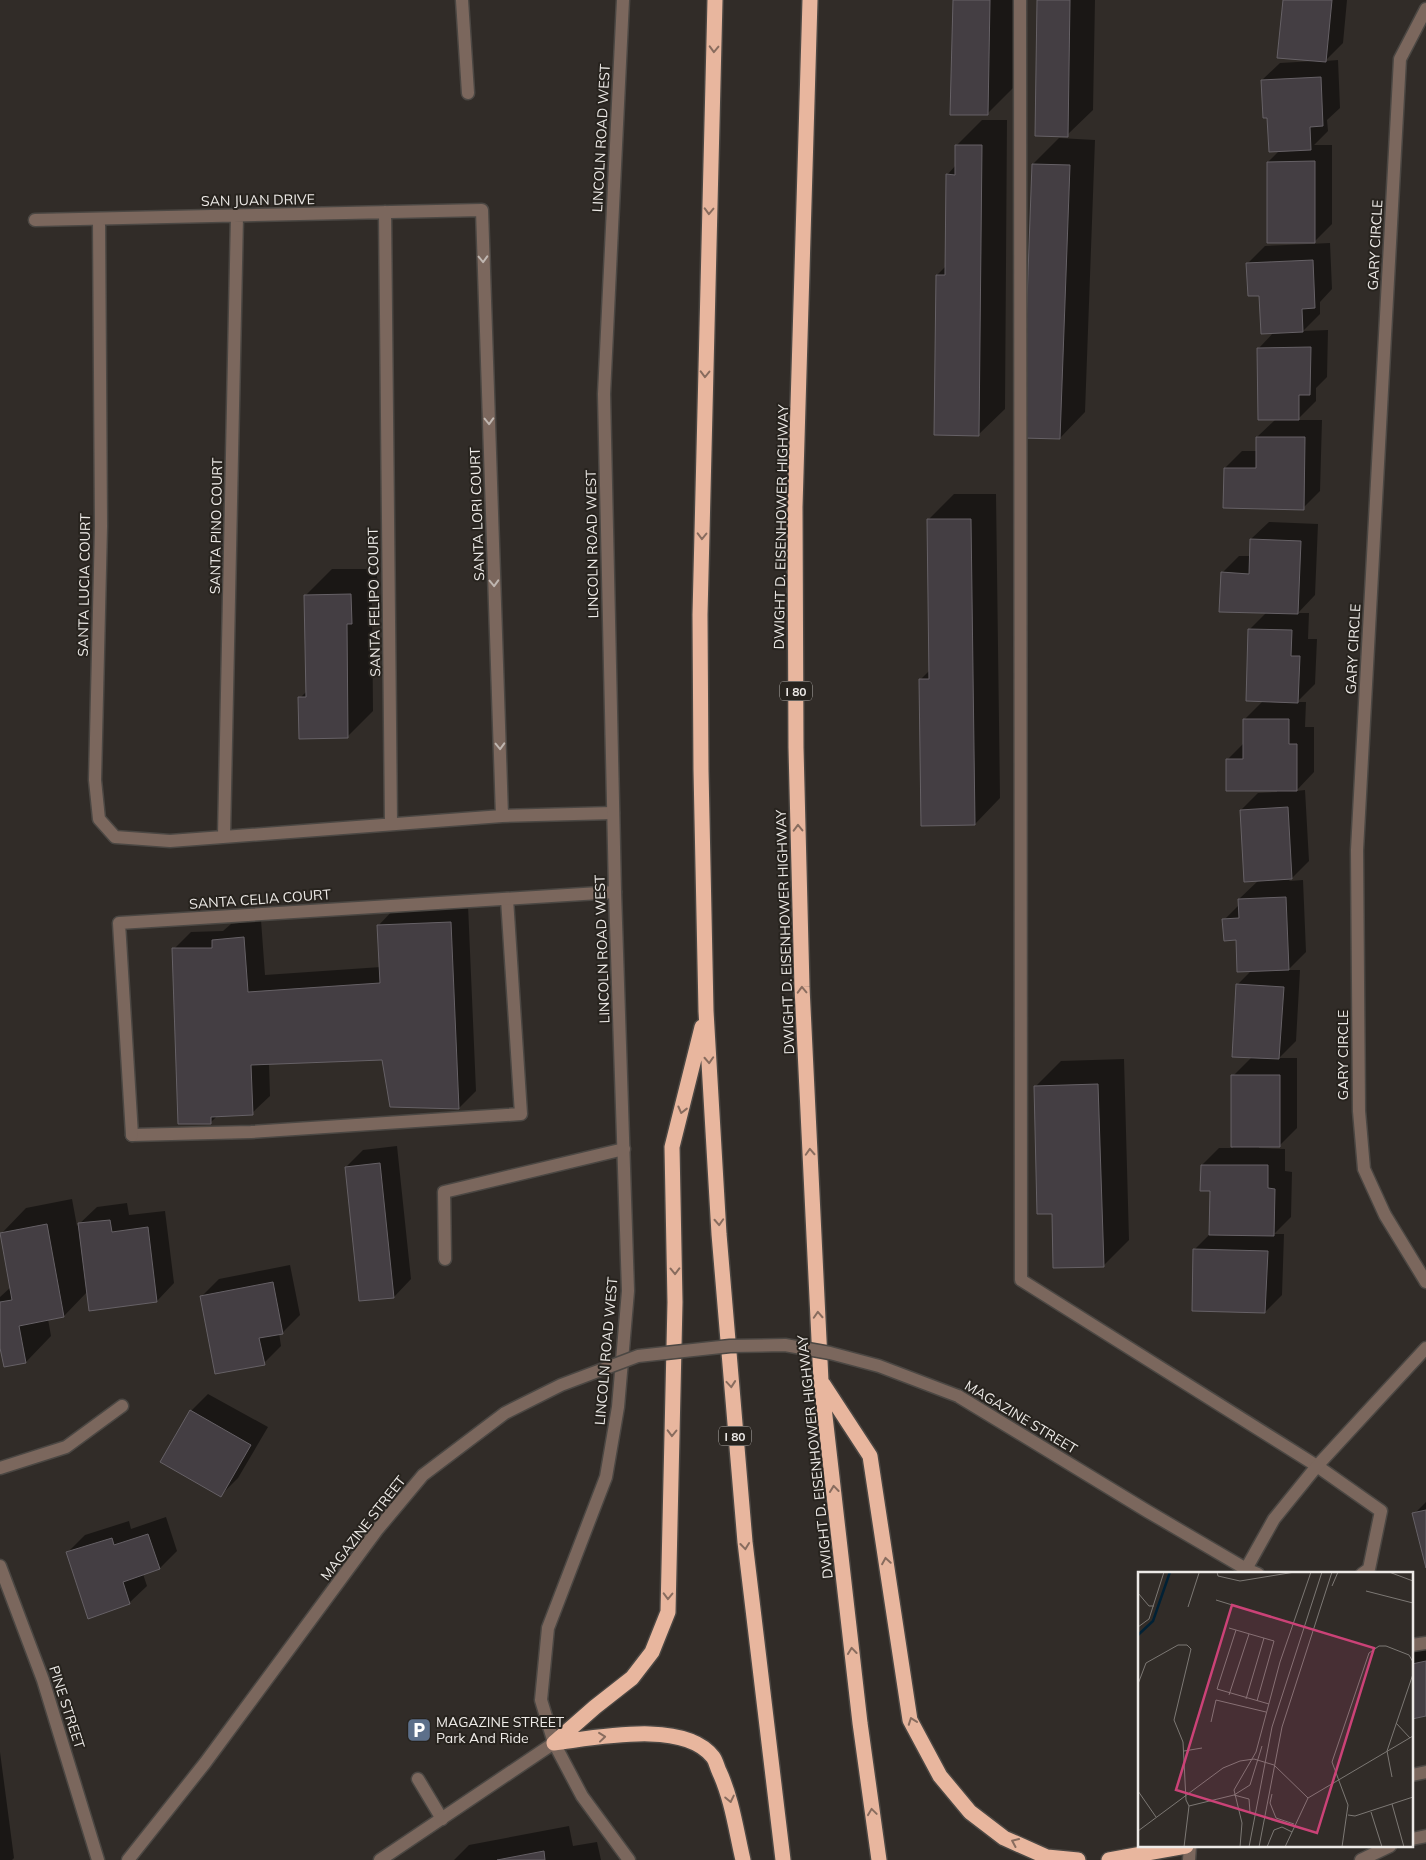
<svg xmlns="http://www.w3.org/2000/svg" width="1426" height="1860" viewBox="0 0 1426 1860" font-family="Mulish,sans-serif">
  <rect width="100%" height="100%" fill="#312c28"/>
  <path fill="#0007" d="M954,0H1015L1013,88L987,114Z
    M1038,0H1095L1093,110L1067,135Z
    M1284,0H1347L1343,43L1325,61L1338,60L1340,108L1327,120L1328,131L1314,145H1332V224L1315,241L1268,162L1280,150L1268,117L1262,80L1280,63L1315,61Z
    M982,120H1007L1005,409L979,434L937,275L946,266L947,175L956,165V146Z
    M1059,138L1095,140L1085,412L1060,438L1033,164Z
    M1330,243L1332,289L1320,302V314L1303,331L1328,330L1327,377L1316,388V401L1297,420H1322L1320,491L1303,508L1225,468L1242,451H1257V437L1276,419L1259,348L1274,332L1247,264L1265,246Z
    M954,494H996L1000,798L975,824L921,679L930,670L928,520Z
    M1269,522L1318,524L1315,595L1298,613H1309L1308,639H1317L1315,684L1297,702H1306L1305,727H1314V772L1296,791L1305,790L1309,861L1289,881L1303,880L1306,952L1288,970H1300L1296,1041L1279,1058H1297V1128L1279,1146H1259V1148L1285,1149V1171L1292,1172L1291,1217L1274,1234H1284L1282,1295L1265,1312L1195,1249L1210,1234L1211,1190L1202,1165L1219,1148H1233V1076L1252,1057L1237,985L1252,970L1237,939L1224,920L1240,904L1239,899L1259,880L1241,810L1258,793L1277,792V790L1227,760L1245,742V719L1264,700L1250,629L1267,612L1222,573L1239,556H1251V539Z
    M332,569H377V597L372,602L373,711L348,736L300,698L307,691L306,595Z
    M468,905L476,1091L459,1108L383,1059L269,1063L270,1096L252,1113L217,1116L210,1123L174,949L191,932L223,931L231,924L261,920L265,975L381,967L378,926L395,908Z
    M1124,1059L1129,1240L1103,1266L1053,1212L1035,1087L1061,1061Z
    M397,1146L411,1279L394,1297L360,1300L346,1167L363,1150Z
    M72,1199L77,1226L97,1207L127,1203L129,1215L165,1211L174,1283L157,1301L88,1291L64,1316L48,1319L51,1336L26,1362L0,1342V1297L11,1287L1,1234L26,1208Z
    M290,1265L300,1315L282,1333H279L281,1346L264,1363L201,1297L219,1279Z
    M208,1394L268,1427L238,1478L221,1495L191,1411Z
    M1426,1502V1563L1414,1514Z
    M166,1517L177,1551L160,1568L143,1574L147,1586L129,1603L68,1552L85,1535L129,1521L131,1529Z
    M1426,1641V1715L1412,1718V1644Z
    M0,1752L14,1858L12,1860H0Z
    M569,1826L573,1846L597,1842L601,1860H454L469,1845Z"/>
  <path fill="#443e43" stroke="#666166" d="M953,0H990L988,115H950Z
    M1037,0H1070L1068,137L1035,136Z
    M1283,0H1332L1326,62L1277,58Z
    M1321,77L1323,126L1310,127L1311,150L1269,152L1267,118H1263L1261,80Z
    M955,145H982L979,436L934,435L936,275H945L946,174L955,175Z
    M1315,161V243H1267V162Z
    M1032,164L1070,165L1060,439L1022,438Z
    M1313,260L1315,308L1302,309L1303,332L1261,334L1259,296H1248L1246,263Z
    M1311,347L1310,395H1299V420H1258L1257,348Z
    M1256,437H1305L1304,510L1223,508L1224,468H1256Z
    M927,519H971L975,825L921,826L919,679H929Z
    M1250,539L1301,541L1298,614L1219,612L1221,572L1249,574Z
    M351,594L352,624H347L348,738L299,739L298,697H306L304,595Z
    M1248,629L1292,630L1291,656H1300L1298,703L1246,701Z
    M1243,719H1289V744H1297V791H1226V759H1243Z
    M1288,807L1292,879L1244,882L1240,810Z
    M1286,897L1289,970L1237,972L1236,940L1224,941L1222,919L1239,918L1238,899Z
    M451,922L459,1109L390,1107L382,1060L251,1065L253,1115L211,1117V1124H178L172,948H212V940L244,937L248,992L380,983L377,925Z
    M1236,984L1284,987L1279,1059L1232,1057Z
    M1231,1075H1280V1147H1231Z
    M1098,1084L1104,1267L1053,1268L1052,1214H1037L1034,1086Z
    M380,1163L394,1298L359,1301L345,1167Z
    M1201,1165H1268V1188L1275,1189L1274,1236L1209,1235L1210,1191H1200Z
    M110,1220L112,1232L148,1227L157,1302L89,1311L78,1223Z
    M47,1224L64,1317L19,1326L26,1363L4,1367L0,1348V1302L12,1300L0,1233Z
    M1193,1249L1268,1251L1265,1313L1192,1311Z
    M273,1282L283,1334L259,1338L265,1365L215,1374L200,1296Z
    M190,1410L251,1445L221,1497L160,1462Z
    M1426,1510V1568L1412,1513Z
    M148,1534L160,1569L123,1582L130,1604L88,1619L66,1552L112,1538L114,1545Z
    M1426,1661V1716L1412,1719V1664Z
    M544,1851L545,1860H497Z"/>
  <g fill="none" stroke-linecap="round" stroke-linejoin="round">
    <defs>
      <path id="service" d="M462,0L468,93
        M1020,0L1021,1280L1317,1466L1381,1511L1369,1569L1362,1574
        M132,1135L251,1132L521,1114L507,899
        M445,1259L444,1192L624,1149
        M1246,1569L1258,1574
        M1412,1645L1426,1643
        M1412,1775L1426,1772
        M418,1779L442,1819
        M1412,1839L1426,1836
        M1361,1860L1390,1846"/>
      <path id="minor" d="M1426,9L1400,59L1357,850L1359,1111L1364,1169L1385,1215L1426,1282
        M385,212L391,824
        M99,219L101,526L95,780L99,819L115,837L170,841L502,816L613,813
        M35,220L482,210L502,816
        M224,836L237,216
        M132,1135L119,923L615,892
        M0,1468L66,1447L122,1406
        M0,1566L43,1680L98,1860"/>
      <path id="tertiary" d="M623,0L604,394L615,892L628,1291L618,1407L606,1477L548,1628L541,1700L554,1743L582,1796L629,1860
        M958,1396L1147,1511L1246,1569L1274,1519L1317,1466L1426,1348
        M128,1860L205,1763L377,1530L423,1475L505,1413
        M380,1860L554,1743
        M1189,1860L1190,1846"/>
      <path id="motorway" d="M715,0L700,615L701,770L706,1011L719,1234L745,1542L783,1860
        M810,0L795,507L796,748L802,987L821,1381L860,1723L879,1860
        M823,1384L870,1456L910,1720L940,1776L970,1812L1004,1838L1047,1857L1078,1860
        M554,1743L595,1707L632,1678L652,1652L668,1612L675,1302L672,1147L702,1027
        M554,1743C595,1738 684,1719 713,1757C716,1761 717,1767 719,1771C732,1799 736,1830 743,1860
        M1109,1860L1186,1846"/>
    </defs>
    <use href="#service" stroke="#4b4743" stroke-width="15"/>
    <use href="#minor" stroke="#4b4743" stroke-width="15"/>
    <use href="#tertiary" stroke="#4b4743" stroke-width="15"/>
    <use href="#motorway" stroke="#4b4743" stroke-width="18"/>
    <use href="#service" stroke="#7b675d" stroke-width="12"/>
    <use href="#minor" stroke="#7b675d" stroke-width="12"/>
    <use href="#tertiary" stroke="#7b675d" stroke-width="12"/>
    <use href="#motorway" stroke="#e8b69e" stroke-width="15"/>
    <defs>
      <path id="tertiary-bridge" d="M505,1413L561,1385L638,1356L730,1346L785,1345L830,1353L879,1366L958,1396"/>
    </defs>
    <use href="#tertiary-bridge" stroke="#4b4743" stroke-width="15" stroke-linecap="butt"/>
    <use href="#tertiary-bridge" stroke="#7b675d" stroke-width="12"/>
  </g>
  <defs><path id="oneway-chevron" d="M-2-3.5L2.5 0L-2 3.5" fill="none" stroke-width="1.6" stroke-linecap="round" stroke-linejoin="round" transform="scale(1.25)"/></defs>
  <g stroke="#886c5e">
    <use href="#oneway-chevron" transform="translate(714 49) rotate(92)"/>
    <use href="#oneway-chevron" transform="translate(709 211) rotate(92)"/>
    <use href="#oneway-chevron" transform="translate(705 374) rotate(91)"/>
    <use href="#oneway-chevron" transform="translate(702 536) rotate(91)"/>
    <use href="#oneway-chevron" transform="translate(798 828) rotate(-91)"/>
    <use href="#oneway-chevron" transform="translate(802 990) rotate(-92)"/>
    <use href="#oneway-chevron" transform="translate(709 1060) rotate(87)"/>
    <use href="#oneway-chevron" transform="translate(682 1110) rotate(104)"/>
    <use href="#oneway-chevron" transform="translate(810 1152) rotate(-93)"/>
    <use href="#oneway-chevron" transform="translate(719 1222) rotate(87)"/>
    <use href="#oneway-chevron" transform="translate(675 1271) rotate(89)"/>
    <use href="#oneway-chevron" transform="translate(818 1315) rotate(-93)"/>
    <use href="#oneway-chevron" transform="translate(731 1384) rotate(85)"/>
    <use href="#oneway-chevron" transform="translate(672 1433) rotate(91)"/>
    <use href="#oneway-chevron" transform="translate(834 1489) rotate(-96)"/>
    <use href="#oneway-chevron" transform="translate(745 1546) rotate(84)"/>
    <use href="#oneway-chevron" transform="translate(886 1561) rotate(-99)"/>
    <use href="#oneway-chevron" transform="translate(668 1596) rotate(91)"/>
    <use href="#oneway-chevron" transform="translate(852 1651) rotate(-96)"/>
    <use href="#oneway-chevron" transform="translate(912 1721) rotate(-110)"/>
    <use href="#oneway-chevron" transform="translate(602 1737) rotate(-6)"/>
    <use href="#oneway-chevron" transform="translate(730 1799) rotate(78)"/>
    <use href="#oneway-chevron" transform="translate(872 1812) rotate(-98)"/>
    <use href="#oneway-chevron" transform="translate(1015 1842) rotate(-156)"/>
  </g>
  <g stroke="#bfb6b0">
    <use href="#oneway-chevron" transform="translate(483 259) rotate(88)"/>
    <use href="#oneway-chevron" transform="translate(489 421) rotate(88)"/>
    <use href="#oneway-chevron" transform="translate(494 583) rotate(88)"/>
    <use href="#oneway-chevron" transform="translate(500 746) rotate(88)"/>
  </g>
  <defs>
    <symbol id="parking-square" viewBox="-11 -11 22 22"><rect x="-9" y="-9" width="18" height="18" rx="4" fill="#5c6f8a" stroke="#27231e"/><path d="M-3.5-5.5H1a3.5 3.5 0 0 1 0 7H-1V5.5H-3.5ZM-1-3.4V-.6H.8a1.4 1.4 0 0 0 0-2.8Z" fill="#fff"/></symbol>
  </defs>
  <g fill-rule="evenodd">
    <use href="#parking-square" x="405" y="1716" width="28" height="28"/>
  </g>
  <g text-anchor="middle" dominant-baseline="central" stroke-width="4" stroke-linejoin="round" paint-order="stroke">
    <g fill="#27231e" stroke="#b2aeab" stroke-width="1">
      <rect x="780" y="681.5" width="32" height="19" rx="4"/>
      <rect x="719" y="1426.5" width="32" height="19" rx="4"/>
    </g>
    <g font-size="12" font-weight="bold" fill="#edeae7">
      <text x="796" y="691">I 80</text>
      <text x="735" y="1436">I 80</text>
    </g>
    <g font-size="14" fill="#edeae7" stroke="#27231e">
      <text transform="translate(601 138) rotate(-87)">LINCOLN ROAD WEST</text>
      <text transform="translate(258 200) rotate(-1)">SAN JUAN DRIVE</text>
      <text transform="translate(1375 245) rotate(-87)">GARY CIRCLE</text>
      <text transform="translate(477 514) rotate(-92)">SANTA LORI COURT</text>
      <text transform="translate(216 526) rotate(-89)">SANTA PINO COURT</text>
      <text transform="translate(781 527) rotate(-89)">DWIGHT D. EISENHOWER HIGHWAY</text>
      <text transform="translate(592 544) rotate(-91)">LINCOLN ROAD WEST</text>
      <text transform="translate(84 585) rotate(-89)">SANTA LUCIA COURT</text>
      <text transform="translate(374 602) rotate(-91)">SANTA FELIPO COURT</text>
      <text transform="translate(1353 649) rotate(-87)">GARY CIRCLE</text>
      <text transform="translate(260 899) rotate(-4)">SANTA CELIA COURT</text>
      <text transform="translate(785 932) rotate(-92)">DWIGHT D. EISENHOWER HIGHWAY</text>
      <text transform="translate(602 949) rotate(-92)">LINCOLN ROAD WEST</text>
      <text transform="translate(1343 1055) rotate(-90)">GARY CIRCLE</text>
      <text transform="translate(606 1351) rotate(-85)">LINCOLN ROAD WEST</text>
      <text transform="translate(1021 1417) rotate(31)">MAGAZINE STREET</text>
      <text transform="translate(815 1457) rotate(-96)">DWIGHT D. EISENHOWER HIGHWAY</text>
      <text transform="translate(363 1528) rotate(-52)">MAGAZINE STREET</text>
      <text transform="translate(67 1707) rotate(72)">PINE STREET</text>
    </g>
    <g font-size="14" fill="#edeae7" stroke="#27231e" text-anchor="start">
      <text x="436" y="1722">MAGAZINE STREET<tspan x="436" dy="16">Park And Ride</tspan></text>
    </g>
  </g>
  <g transform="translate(1138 1572)">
    <rect width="275" height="275" fill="#312c28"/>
    <path fill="none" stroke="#012135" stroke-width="2.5" d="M0,63L15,49L32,0"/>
    <path fill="none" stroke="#7c7874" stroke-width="1" d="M57,0H102M79,0L80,4L102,9L157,0M251,0L275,9M194,14L200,0M228,19L275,31M0,21L11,34H16M78,28L156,52M50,35L61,1M0,55L11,47L26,0M91,56L136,69L119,129M98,58L79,117L131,132M0,112L8,91L40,73H49L53,77L36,148L45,170L48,228L51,234L46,275M91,123L111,62M108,127L126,66M73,150L78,128L128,140M258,151L272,166M46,179L64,176M254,205L249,179L275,102M0,219L18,245M134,222L132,231L138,246L156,252M96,223L112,213L124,174M96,223L111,227L112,240M254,232L266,275M51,234L96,223M233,240L244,275M210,243L217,244L275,225M0,259L85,196L102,189L116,187L136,193L170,226L275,164M102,275L104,251L96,218L118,180L142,90L173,0M111,275L134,155L184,0M121,275L144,155L194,0M129,275L136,258L144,255L154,260M147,275L170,226M204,275L210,233L194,190L231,81L241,74H248L271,83L275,90"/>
    <path fill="#cb4277" fill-opacity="0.15" stroke="#cb4277" stroke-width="2.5" d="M94,33L236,76L179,261L38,218Z"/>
    <rect width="275" height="275" fill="none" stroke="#edeae7" stroke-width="2.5"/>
  </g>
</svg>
